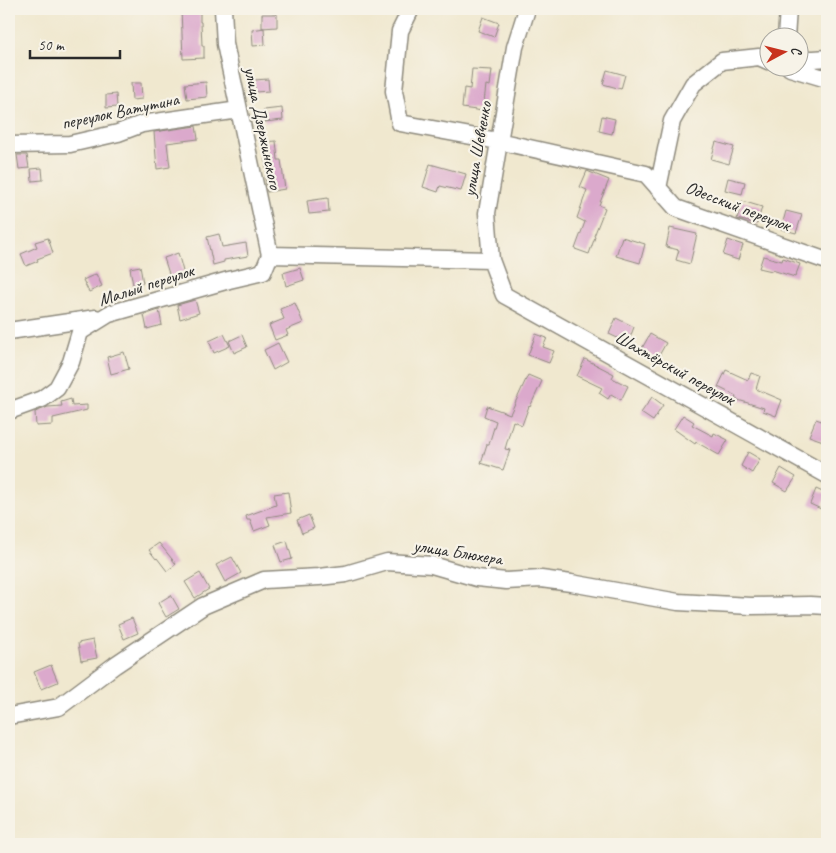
<svg xmlns="http://www.w3.org/2000/svg" width="836" height="853" viewBox="0 0 836 853" font-family="Caveat,sans-serif">
  <rect width="100%" height="100%" fill="#f7f3e8"/>
  <filter id="ink" filterUnits="userSpaceOnUse"><feTurbulence type="fractalNoise" baseFrequency=".02" numOctaves="2"/><feDisplacementMap in="SourceGraphic" scale="10" xChannelSelector="R" yChannelSelector="G"/><feConvolveMatrix kernelMatrix="1 2 1 2 8 2 1 2 1" color-interpolation-filters="sRGB"/></filter>
  <filter id="wash" filterUnits="userSpaceOnUse"><feTurbulence type="fractalNoise" baseFrequency=".0096" numOctaves="4" result="noise"/><feDisplacementMap in="SourceGraphic" scale="20" xChannelSelector="R" yChannelSelector="G"/><feGaussianBlur stdDeviation="1.12" result="paint"/><feColorMatrix in="noise" values="0 0 0 0 0 0 0 0 0 0 0 0 0 0 0 0 0 1.4 0 .05"/><feComposite in="paint" operator="in"/></filter>
  <g filter="url(#wash)">
    <rect width="100%" height="100%" fill="#f0e8cf"/>
    <g id="blocks">
      <path fill="#dba9cc" d="M181,9H200V22H201L202,46H204V58L183,59Z
        M262,14H277V27L262,28Z
        M483,17L499,23L494,37L478,31Z
        M264,28L265,45L253,46L252,30Z
        M472,69L492,70L490,86L486,85L483,111L462,108L464,88L470,89Z
        M607,70L625,75L621,89L603,84Z
        M268,79L269,91L255,92L254,80Z
        M206,82L207,97L187,99L185,84Z
        M131,83H141L142,99L132,100Z
        M116,94L117,107L106,108V95Z
        M282,108L283,120L265,122L264,110Z
        M602,116L615,119L612,134L599,131Z
        M196,126L198,139L167,143L170,167L157,169L154,132Z
        M276,141L278,160H281L285,189L267,192L265,177L267,176L263,142Z
        M716,142L734,147L729,164L711,159Z
        M17,155H27L29,168L19,169Z
        M430,164L466,174L461,191L440,186L438,192L423,187Z
        M42,168L43,180L32,181L31,169Z
        M587,171L609,180L599,205L605,208L594,236L595,237L589,254L575,249L585,222L577,218L587,190L580,187Z
        M728,178L745,182L742,194L725,190Z
        M328,198L329,212L309,214L307,201Z
        M742,201L762,207L757,224L737,219Z
        M786,211L802,215L796,233L781,229Z
        M670,228L697,234L690,264L676,260L679,250L666,247Z
        M219,234L222,247L246,243L248,256L224,260V262L213,265L207,237Z
        M622,237L645,244L640,263L616,256Z
        M48,238L53,253L37,259L38,261L26,266L21,254L37,247L35,242Z
        M728,240L743,245L738,260L723,255Z
        M178,253L184,275L171,280L164,258Z
        M763,256L782,261L783,258L800,264L795,277L772,270V271L759,268Z
        M140,266L143,283L133,285L130,268Z
        M300,268L304,280L286,286L283,273Z
        M96,274L102,286L89,292L83,280Z
        M195,300L199,313L180,319L177,305Z
        M295,303L303,323L286,330L288,335L275,340L269,325L284,319L280,309Z
        M159,310L162,325L147,329L144,315Z
        M616,318L634,327L628,343L609,334Z
        M224,334L230,346L214,353L209,341Z
        M536,334L547,338L543,347L554,351L549,363L528,355Z
        M650,334L666,343L657,359L641,350Z
        M242,335L247,347L234,353L229,341Z
        M278,343L287,362L273,370L264,350Z
        M124,352L129,369L111,374L107,357Z
        M585,359L614,374L612,378L628,386L621,400L611,394L608,399L599,393L602,388L577,376Z
        M726,370L748,380L751,373L760,376L756,389L782,400L776,416L763,411L764,408L735,399L736,396L718,387Z
        M528,375L542,381L530,407L529,406L522,425L513,421L505,449L510,450L503,470L481,463L487,444H489L496,421L484,416L487,406L510,414Z
        M652,397L663,405L653,421L641,413Z
        M71,399L72,406L87,405V410L53,418V425L36,426L35,412L48,407L62,406L61,402Z
        M683,415L694,422L692,425L713,436L714,433L728,440L719,455L696,442L695,444L674,429Z
        M816,419L827,423V431L823,441L809,436Z
        M748,452L760,459L752,473L741,466Z
        M781,468L796,477L787,491L773,483Z
        M816,489L827,494L821,509L810,504Z
        M288,492L291,513L267,517L270,525L254,531L250,520H247L246,516L276,505L274,494Z
        M309,515L314,528L302,533L297,520Z
        M287,541L292,559L281,562L275,545Z
        M159,543L176,564L167,571L157,558L156,559L149,550Z
        M232,557L241,573L225,582L216,565Z
        M200,573L209,589L195,598L185,582Z
        M171,595L179,609L166,617L158,603Z
        M132,618L138,633L124,639L118,624Z
        M93,640L97,658L81,661L78,643Z
        M51,665L58,682L41,689L34,672Z"/>
    </g>
  </g>
  <g filter="url(#ink)">
    <use href="#blocks" fill-opacity="0" stroke="#8e8a7d" stroke-width="1"/>
    <g fill="none" stroke-linecap="round" stroke-linejoin="round">
      <defs>
        <path id="minor" d="M223,9L225,44L270,255
          M411,9L400,31L394,91L400,123L498,141L646,174L676,208L827,261
          M527,9L515,47L487,213L491,260L504,295L827,475
          M786,38L788,9
          M798,59H814L827,58
          M790,68L827,79
          M9,145L70,144L118,133L142,124L239,110
          M658,188L672,121L693,84L722,61L759,57L768,61
          M270,255L491,260
          M9,331L96,318
          M9,411L42,399L57,388L71,362L80,332L109,314L229,280L263,272L270,255
          M9,716L59,707L115,665L203,606L264,580L319,577L346,574L387,562L432,565L477,578L506,581L541,579L571,583L678,602L751,606L810,605L827,606"/>
      </defs>
      <use href="#minor" stroke="#8e8a7d" stroke-width="19"/>
      <use href="#minor" stroke="#fff" stroke-width="16"/>
    </g>
  </g>
  <g text-anchor="middle" dominant-baseline="central" stroke-width="4.5" stroke-linejoin="round" paint-order="stroke">
    <g font-size="18" fill="#2b2b2b" stroke="#f7f3e8">
      <text transform="translate(120 111) rotate(-12)">переулок Ватутина</text>
      <text transform="translate(263 128) rotate(78)">улица Дзержинского</text>
      <text transform="translate(477 149) rotate(-80)">улица Шевченко</text>
      <text transform="translate(738 206) rotate(21)">Одесский переулок</text>
      <text transform="translate(146 285) rotate(-18)">Малый переулок</text>
      <text transform="translate(675 368) rotate(29)">Шахтёрский переулок</text>
      <text transform="translate(458 552) rotate(9)">улица Блюхера</text>
    </g>
  </g>
  <rect width="836" height="853" fill="none" stroke="#f7f3e8" stroke-width="30"/>
  <g transform="translate(784 52) rotate(83)"><circle r="24" fill="#f7f3e8" stroke="#a5a39c"/>
  <path d="M0-4L9 19L0 12L-9 19Z" fill="#c8321e"/>
  <text y="-8" font-size="14" font-weight="bold" text-anchor="middle" fill="#2b2b2b">С</text>
  </g>
  <path d="M30 50v8h90v-8" fill="none" stroke="#2b2b2b" stroke-width="2.5"/>
  <text x="38" y="50" font-size="15" fill="#2b2b2b" stroke="#f7f3e8" stroke-width="4" paint-order="stroke">50 m</text>
</svg>
